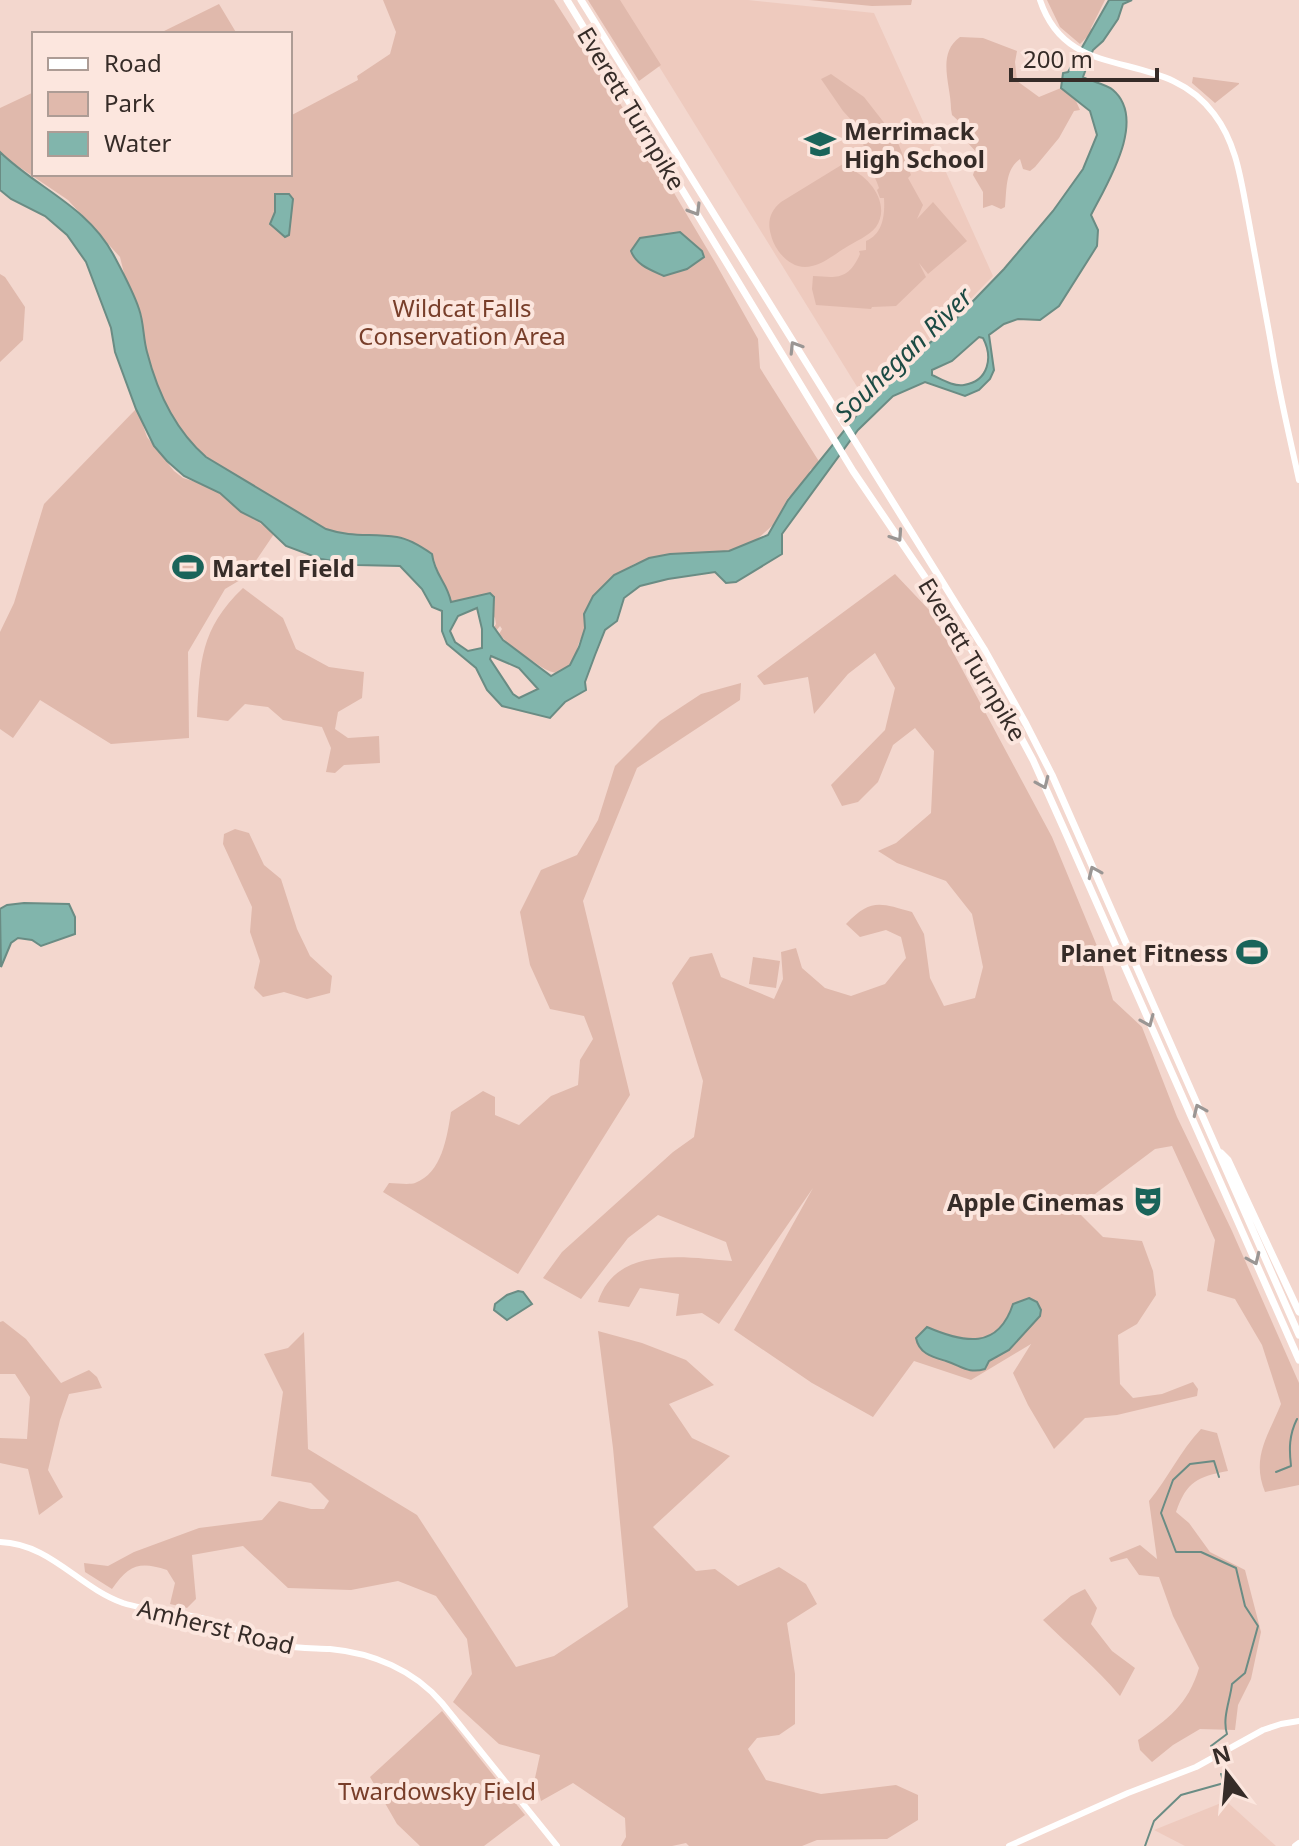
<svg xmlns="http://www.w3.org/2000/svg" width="1299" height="1846" viewBox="0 0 1299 1846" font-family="'Noto Sans',sans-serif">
  <rect width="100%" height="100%" fill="#f3d7ce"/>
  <path fill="#eecabe" d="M618,0H748L874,13L993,276L942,328L864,398Z
    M1226,1801L1276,1846H1185L1154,1830Z"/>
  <path fill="#e0b9ac" d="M383,0H554L635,127L716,264L758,339L760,368L820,463L810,470L808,479L788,498L773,525L754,542L731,552L636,563L622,571L585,615C585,620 587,624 586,628C585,634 579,640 578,646C571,677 559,680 534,662C529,658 523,657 517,653C510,648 506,640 499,634L502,629L500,626L496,631L494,627L496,624L495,618L478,595L452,603L449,602L432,554L353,540L327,531L197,451L183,434L161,396L142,347L120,257L68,200L0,154V108L34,92V174H290V116L358,80L357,76L390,54L396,32Z
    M588,0H620L661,65L639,81Z
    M809,0H912L911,5L872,6Z
    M1047,0H1105L1091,28L1093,31L1080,44L1060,27Z
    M219,4L237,34H158Z
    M960,37L983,38L1017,51L1015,62L1017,81L1039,97L1061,88L1076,101L1080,110L1074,111L1059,138L1035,167L1030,171L1023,169L1020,159C1005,170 1007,189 1005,207L1001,209L992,205L983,208V192L973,175L979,155L967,142L963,125L952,115L951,109C951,85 936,54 960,37Z
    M831,74L864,97L896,138L911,175L908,178L923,205L917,219L933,202L967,241L928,274L919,263L926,277L896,306L872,307L871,309L816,305L812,289L813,276C834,277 848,282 860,254L859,251L866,250V241C883,234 885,215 884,198H880L877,190L879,188C874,172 858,149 865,135L843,111L821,79Z
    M1193,77L1239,83V84L1215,103L1192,83Z
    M856,156L859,160L847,168C868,174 892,204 876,227C869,236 854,242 845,248C835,254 823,264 812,266C793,272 775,252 771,235C767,222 770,211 781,202Z
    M0,274L5,277L25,307L23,340L0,362Z
    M137,408L147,437L174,471L183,478L215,488L274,534L253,565L245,562L243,568L252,573L225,589L188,652L189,738L111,744L40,700L13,738L0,729V632L14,603L44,504Z
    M895,574L932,613L1052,837L1097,946L1113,1000L1142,1027L1177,1117L1232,1231L1299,1383V1485L1265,1492C1251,1458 1268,1436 1281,1404L1262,1345L1235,1299L1207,1291L1215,1240L1172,1146L1155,1149L1075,1209L1103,1237L1142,1241L1153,1271L1156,1295L1137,1324L1118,1335L1120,1384L1133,1398L1162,1394L1193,1382L1198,1389L1197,1396L1117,1415L1085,1418L1054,1449L1028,1405L1013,1373L1031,1344L971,1380L914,1361L873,1417L812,1383L734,1330L813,1188L719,1324L702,1313L676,1316L679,1294L640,1288L629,1307L598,1302C616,1245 685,1257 732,1261L726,1242L658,1215L628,1238L581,1299L543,1278L562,1252L673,1152L694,1137L703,1081L672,983L690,957L712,953L721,977L774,999L783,979L781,952L796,948L802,968L825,988L851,996L885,984L906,958L901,937L886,930L860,937L846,924C871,898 880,903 912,912L924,934L930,978L944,1006L975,998L983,967L972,914L946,881L897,863L878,851L896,843L931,813L934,751L915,728L893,745L878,782L858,802L842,806L831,785L885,730L895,688L875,653L848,674L814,714L808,677L764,685L757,676Z
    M243,588L283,618L296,649L329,667L364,672L362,698L338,712L335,729L348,738L379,736L380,763L344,765L335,773L326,772L331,748L322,727L283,720L268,707L245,704L228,721L197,717C200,662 200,629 243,588Z
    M741,683L740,700L637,768L583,901L630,1095L518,1274L383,1192L389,1183C397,1183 408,1185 415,1183C442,1173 447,1137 451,1112L483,1091L495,1097V1115L519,1125L551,1096L578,1085L580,1060L593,1039L584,1016L550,1009L530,965L520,912L541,870L577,855L598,820L615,766L660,721L701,694Z
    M235,829L249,833L264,865L281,879L297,929L310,956L332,976L330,993L307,999L284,992L263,997L254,988L260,961L250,932L252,907L223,844L224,834Z
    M753,957L780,961L776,988L749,984Z
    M3,1321L26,1339L61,1383L89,1370L97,1377L102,1388L69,1394L60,1420L48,1470L63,1497L39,1515L28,1469L0,1463V1438L27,1439L30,1397L15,1374H0V1322Z
    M598,1331L642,1343L686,1360L714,1385L669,1404L692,1438L730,1456L653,1527L696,1571L715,1569L738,1586L779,1567L806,1584L817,1604L787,1623L795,1674V1724L779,1735L757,1738L748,1749L766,1780L821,1794L896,1785L918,1795V1820L887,1839L817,1840L802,1846H689L686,1843L672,1846H621L626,1837L625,1818L573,1783L541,1801L535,1778L540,1755L499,1744L453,1702L472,1674L467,1639L436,1596L398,1581L351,1590L288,1588L243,1546L192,1555L196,1599L187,1608L170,1604L175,1583L167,1570C139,1561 129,1565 112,1589L85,1572L84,1563L108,1566L134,1552L199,1528L262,1520L279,1501L311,1509H324L329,1501L311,1483L271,1476L283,1392L264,1354L288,1348L304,1332L308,1449L417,1515L516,1667L554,1656L628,1607L613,1448Z
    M1201,1429L1217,1433L1228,1471C1197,1477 1187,1481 1176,1512L1189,1523L1210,1552L1245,1570L1261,1632L1251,1679L1238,1705L1235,1730L1200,1729L1173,1745L1152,1762L1140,1750L1138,1740C1168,1719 1188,1705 1199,1668L1173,1616L1159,1577L1139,1575L1127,1558L1111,1562L1109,1558L1140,1545L1157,1559L1149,1501C1168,1478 1180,1451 1201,1429Z
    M1085,1589L1097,1608L1091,1624L1112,1651L1135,1668L1120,1696C1097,1668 1069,1646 1043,1620L1071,1596Z
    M442,1711L525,1815L484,1846H420L397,1824L370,1777Z"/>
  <path fill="#81b5ac" stroke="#6a8c84" stroke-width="2" fill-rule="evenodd" d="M1109,0H1132L1123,4L1118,19L1103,41L1093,50L1083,77C1092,82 1106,84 1113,90C1148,120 1106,185 1091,215L1098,230L1097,246L1059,306L1040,320L1018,319L1004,324L989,335L994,370L990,379L979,390L965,396L925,382L893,396L858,430L782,534V554L736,582L726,583L715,572L668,579L640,586L624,598L617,621L605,630L595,655L585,682L586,690L565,702L550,718L502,706L487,690L476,668L447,644L442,631V611L432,607L422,589L400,566L357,565L321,559L286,546L261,522L241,512L220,493L184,476L167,461L154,446L136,409L115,352L111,328L86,262L67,235L45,216L11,199L0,190V152C37,188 87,206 113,254C122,271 133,291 139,309C144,323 143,338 147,352C157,391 175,430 206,457L326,529C353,538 370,533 397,537C410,539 422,547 432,554C435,576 447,582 451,602L490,593L494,597L493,626L503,640L551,676L570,665L579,647L585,628L584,614L593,596L614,575L649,558L670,554L729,551L768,535L788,500L881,385L947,328L1004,269L1053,211L1083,169L1097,135L1090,111L1061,88L1063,73L1068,72ZM979,337L983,338C993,357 989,381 964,385C954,387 941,379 932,375V370L952,361ZM477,608L482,629V648L468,651L455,642L450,631L458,616ZM491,656L519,668L538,689L519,698L513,694L490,659Z
    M275,194H289L293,199L289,235L285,237L270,224L275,212Z
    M680,232L702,251L704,257L687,269L664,276C651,270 636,265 631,251L640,238Z
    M24,903L69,904L75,917V934L41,946L32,940L18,938L11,943L1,967L0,909L7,905Z
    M518,1291L523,1292L532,1304L507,1320L494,1310L495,1304L507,1295Z
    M1029,1298L1037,1302L1041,1310L1040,1316L1009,1350L989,1361L985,1369C968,1374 962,1366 946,1361C933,1357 919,1354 916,1338L927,1327C964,1343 998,1350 1013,1304Z"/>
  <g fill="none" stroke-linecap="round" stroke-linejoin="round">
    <path stroke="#6a8c84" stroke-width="2" d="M1276,1472L1291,1466C1289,1449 1289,1435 1297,1419
      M1211,1746L1227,1734C1222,1718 1230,1701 1232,1684L1245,1673L1258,1626L1245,1606L1236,1568L1201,1552H1176L1161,1513L1173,1480L1190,1464L1214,1461L1219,1477
      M1145,1846L1154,1821L1181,1795L1224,1783L1221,1774"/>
    <path stroke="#fff" stroke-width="6" d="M0,1542C51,1544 78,1587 123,1603C148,1611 175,1612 201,1618C228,1625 254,1638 282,1645C297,1649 314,1648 330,1649C373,1653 414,1670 442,1703L557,1846
      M1009,1846L1128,1793L1196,1767L1263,1730L1281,1724L1299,1721
      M1295,1846L1299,1843"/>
    <path stroke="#fff" stroke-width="6" d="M1040,0C1069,88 1162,44 1214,114C1237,144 1241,181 1248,217C1256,259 1263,301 1271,343C1278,389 1289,434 1299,480"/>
    <path stroke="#fff" stroke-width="7" d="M567,0L853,471L950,614L992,684L1033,760L1068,838L1299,1360
      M581,0L984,649L1026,724L1052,775L1299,1335
      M1221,1153L1228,1160L1299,1312"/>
  </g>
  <defs><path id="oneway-chevron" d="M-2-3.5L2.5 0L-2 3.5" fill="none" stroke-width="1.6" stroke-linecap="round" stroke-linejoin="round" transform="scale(2)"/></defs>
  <g stroke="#9a9694">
    <use href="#oneway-chevron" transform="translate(695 210) rotate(59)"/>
    <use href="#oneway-chevron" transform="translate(795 347) rotate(-122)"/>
    <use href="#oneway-chevron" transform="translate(897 536) rotate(56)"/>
    <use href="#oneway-chevron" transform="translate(1043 783) rotate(66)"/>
    <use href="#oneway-chevron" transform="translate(1094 872) rotate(-114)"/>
    <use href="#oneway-chevron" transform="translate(1148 1021) rotate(67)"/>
    <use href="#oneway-chevron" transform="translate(1199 1110) rotate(-114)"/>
    <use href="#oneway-chevron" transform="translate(1254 1259) rotate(66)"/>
  </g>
  <defs>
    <symbol id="school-bare" viewBox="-9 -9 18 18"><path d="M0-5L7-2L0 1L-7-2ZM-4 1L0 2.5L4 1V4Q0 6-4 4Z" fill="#1a645a" stroke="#fce6de" stroke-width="2.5" paint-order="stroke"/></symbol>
    <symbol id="stadium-bare" viewBox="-9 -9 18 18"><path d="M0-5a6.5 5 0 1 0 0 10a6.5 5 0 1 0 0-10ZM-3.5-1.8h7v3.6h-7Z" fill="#1a645a" stroke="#fce6de" stroke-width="2.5" paint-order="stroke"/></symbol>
    <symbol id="theatre-bare" viewBox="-9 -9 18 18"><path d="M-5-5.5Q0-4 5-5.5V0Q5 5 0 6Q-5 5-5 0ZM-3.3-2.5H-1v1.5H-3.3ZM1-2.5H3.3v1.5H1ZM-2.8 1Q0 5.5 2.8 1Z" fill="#1a645a" stroke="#fce6de" stroke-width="2.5" paint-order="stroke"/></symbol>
  </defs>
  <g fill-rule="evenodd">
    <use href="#school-bare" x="798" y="122" width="44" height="44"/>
    <use href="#stadium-bare" x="166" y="545" width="44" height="44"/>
    <use href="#stadium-bare" x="1230" y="930" width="44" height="44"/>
    <use href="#theatre-bare" x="1126" y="1179" width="44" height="44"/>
  </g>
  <g text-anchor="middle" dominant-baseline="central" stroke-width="8" stroke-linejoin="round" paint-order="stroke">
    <g font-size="24" fill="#362c28" stroke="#fce6de">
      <text transform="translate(632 108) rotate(59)">Everett Turnpike</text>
      <text transform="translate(973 659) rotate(59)">Everett Turnpike</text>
      <text transform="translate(216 1626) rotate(14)">Amherst Road</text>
    </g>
    <g font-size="24" font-weight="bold" fill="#362c28" stroke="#fce6de" text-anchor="start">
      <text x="844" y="130">Merrimack<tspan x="844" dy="28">High School</tspan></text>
      <text x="212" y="567">Martel Field</text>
      <text x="1228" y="952" text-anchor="end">Planet Fitness</text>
      <text x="1124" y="1201" text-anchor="end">Apple Cinemas</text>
    </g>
    <g font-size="24" fill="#783e2a" stroke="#fce6de">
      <text x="462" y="307">Wildcat Falls<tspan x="462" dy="28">Conservation Area</tspan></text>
      <text x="437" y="1790">Twardowsky Field</text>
    </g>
    <g font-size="26" font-style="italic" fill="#1c4b44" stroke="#fce6de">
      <text transform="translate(903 354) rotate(-44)">Souhegan River</text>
    </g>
  </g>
  <rect x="32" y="32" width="260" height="144" fill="#fce6de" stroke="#ad9c95" stroke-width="2"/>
  <rect x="48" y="58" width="40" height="12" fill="#ffffff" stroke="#ad9c95" stroke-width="2"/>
  <text x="104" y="72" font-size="24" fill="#362c28">Road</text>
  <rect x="48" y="92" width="40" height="24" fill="#e0b9ac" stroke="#ad9c95" stroke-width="2"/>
  <text x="104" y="112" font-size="24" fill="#362c28">Park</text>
  <rect x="48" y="132" width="40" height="24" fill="#81b5ac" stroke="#ad9c95" stroke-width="2"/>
  <text x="104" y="152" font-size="24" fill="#362c28">Water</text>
  <g transform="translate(1227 1774) rotate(344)" stroke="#fce6de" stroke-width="6" paint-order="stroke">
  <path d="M0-6L14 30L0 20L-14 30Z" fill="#362c28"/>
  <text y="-12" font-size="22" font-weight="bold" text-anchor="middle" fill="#362c28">N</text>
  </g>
  <path d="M1011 68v12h146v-12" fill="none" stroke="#362c28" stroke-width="4"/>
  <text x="1023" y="68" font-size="24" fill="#362c28" stroke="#fce6de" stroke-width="6" paint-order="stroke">200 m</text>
</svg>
